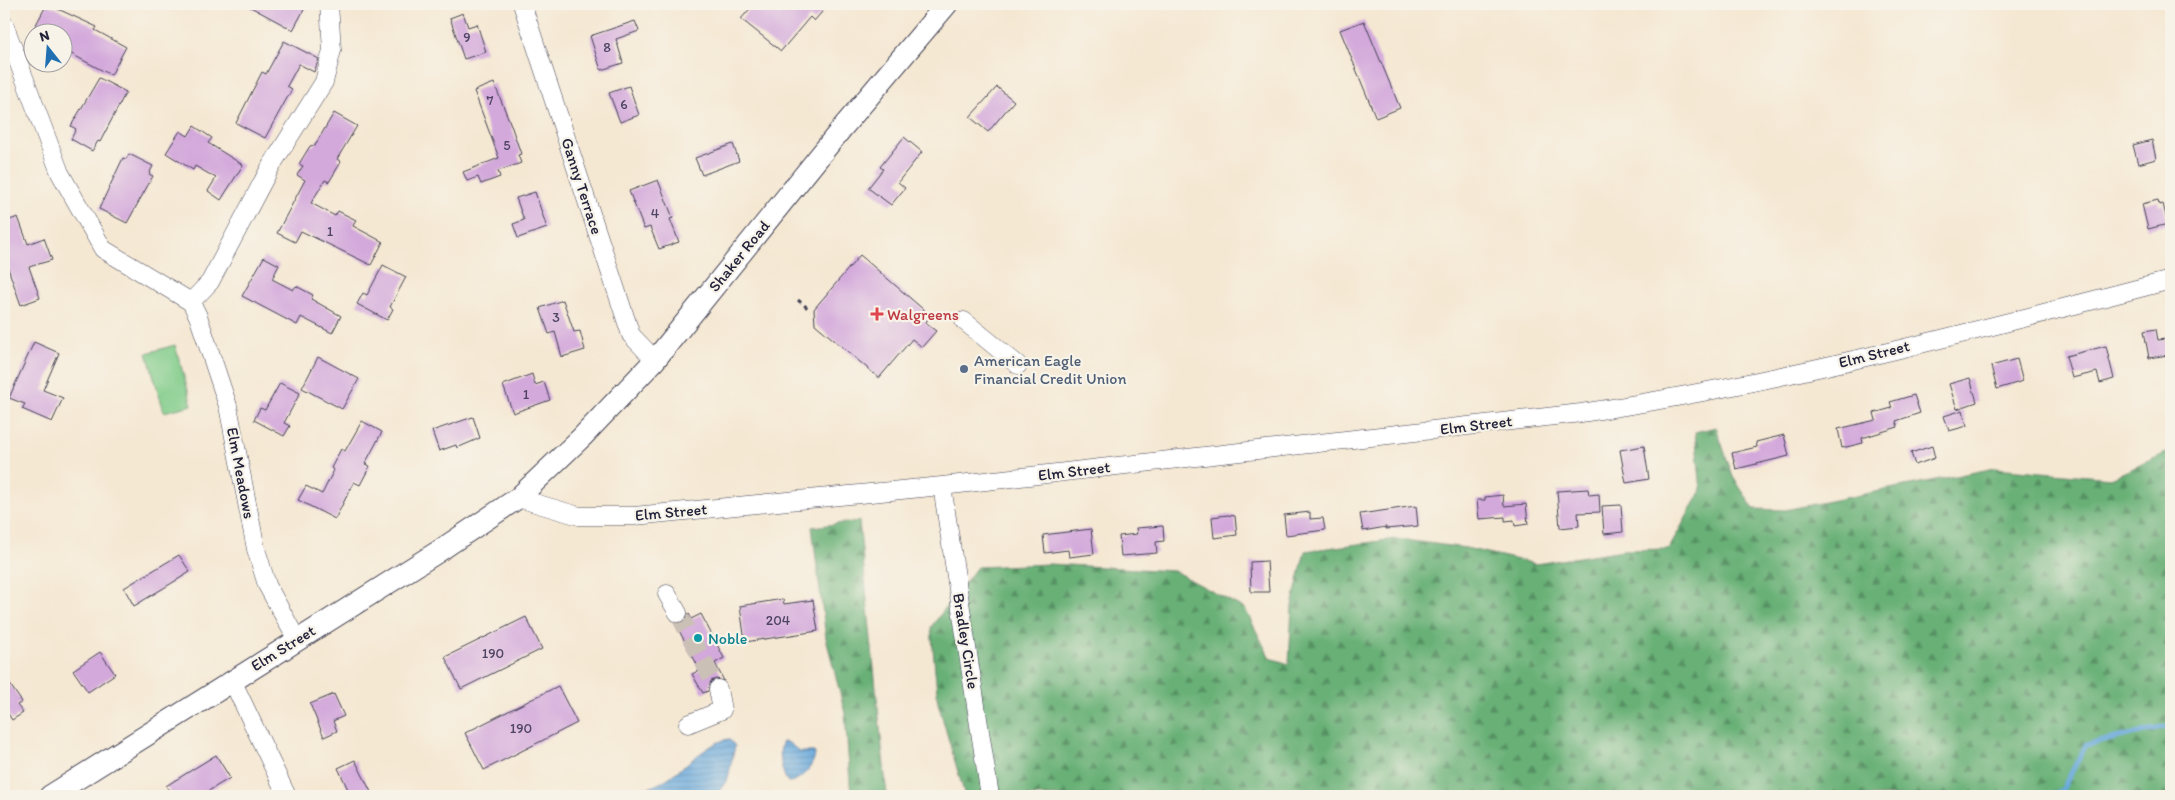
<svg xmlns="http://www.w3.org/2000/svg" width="2175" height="800" viewBox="0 0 2175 800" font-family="Itim,sans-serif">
  <defs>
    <pattern id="forest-firs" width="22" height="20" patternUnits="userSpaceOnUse" patternTransform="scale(1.25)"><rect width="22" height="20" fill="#68b076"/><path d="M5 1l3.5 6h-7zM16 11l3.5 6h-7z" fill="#558f62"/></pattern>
    <pattern id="water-rules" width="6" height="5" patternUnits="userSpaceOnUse" patternTransform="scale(1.25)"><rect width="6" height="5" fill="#69a9dc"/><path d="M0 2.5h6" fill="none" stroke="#5689b4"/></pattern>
  </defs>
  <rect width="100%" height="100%" fill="#f7f3e8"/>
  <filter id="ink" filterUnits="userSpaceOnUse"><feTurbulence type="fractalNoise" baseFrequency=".02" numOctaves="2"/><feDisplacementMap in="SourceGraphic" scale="10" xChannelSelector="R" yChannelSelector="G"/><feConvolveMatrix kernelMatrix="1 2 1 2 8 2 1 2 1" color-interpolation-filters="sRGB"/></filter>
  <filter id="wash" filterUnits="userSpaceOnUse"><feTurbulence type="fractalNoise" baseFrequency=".0096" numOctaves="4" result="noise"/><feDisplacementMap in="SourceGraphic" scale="20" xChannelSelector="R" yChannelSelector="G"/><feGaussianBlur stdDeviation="1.12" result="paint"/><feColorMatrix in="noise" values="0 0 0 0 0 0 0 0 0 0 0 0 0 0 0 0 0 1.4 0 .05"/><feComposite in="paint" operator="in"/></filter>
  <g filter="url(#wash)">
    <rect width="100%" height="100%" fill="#f5e8d3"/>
    <path fill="#81cc8a" stroke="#527762" d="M175,345L192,405L164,412L147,353Z"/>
    <path fill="url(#forest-firs)" stroke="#456958" d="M1716,427L1733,477L1754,509L1785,510L1995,468L2111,478L2171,451V796H965L938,703L931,627L977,567L1049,564L1174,571L1245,609L1270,658L1289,664L1292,606L1305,551L1396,539L1466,548L1536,564L1623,550L1669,549L1701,490L1695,432Z
      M859,521L887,796H851L845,713L826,638L812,527Z"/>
    <path fill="url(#water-rules)" stroke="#46668c" d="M729,739L735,746L728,778L716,796H610C626,789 644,792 660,783C679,773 709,741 729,739Z
      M783,742L789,743L800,752H814L815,754C814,766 800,782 788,782C782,776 777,749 783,742Z"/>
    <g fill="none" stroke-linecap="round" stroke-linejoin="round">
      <path stroke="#69a9dc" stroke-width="5" d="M2042,796L2061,792L2086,745L2171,725"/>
    </g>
    <g id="blocks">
      <path fill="#d3a8db" d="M47,4L97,27L95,30L126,47L111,75L62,49V32H32Z
        M245,4H307L293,30Z
        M754,4H829L814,21L810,17L781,51L741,19Z
        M463,13L468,27L477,24L486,52L464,59L450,18Z
        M635,21L639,31L616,39L623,63L601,70L590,36Z
        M1364,21L1400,108L1376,118L1340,30Z
        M284,41L319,59L314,72L299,64L287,86L292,89L265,138L236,123L262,72L266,74Z
        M99,78L126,92L100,142L98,141L92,151L71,139L76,129L71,126Z
        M494,83L511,125L521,154L518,155L521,163L498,171L500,177L481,184L478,177L467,181L463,172L499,158L474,91Z
        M629,86L639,115L620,122L609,93Z
        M997,87L1014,101L988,132L970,117Z
        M334,113L357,126L337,159L341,162L329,182L325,180L311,203L335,216L338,211L356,220L353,226L383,242L371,265L301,231L295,242L277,233L305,180L297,175L303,166L299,164L310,146L315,145Z
        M194,126L212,138L208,143L243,165L221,200L208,191L216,178L195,166L193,170L166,153L180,131L188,136Z
        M904,137L922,152L898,182L905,188L891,205L868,188L883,169L880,167Z
        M2152,140L2156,159L2138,164L2133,145Z
        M733,144L739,161L702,175L695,158Z
        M129,154L153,166L149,174L153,176L127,223L99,209L123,158L126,159Z
        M658,180L673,218L670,219L679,242L659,249L650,227L644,229L629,191Z
        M535,192L547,228L518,238L513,224L524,220L516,198Z
        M2158,200L2159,205L2163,204L2168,224L2148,229L2142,204Z
        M18,217L28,244L44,238L52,260L29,267L40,298L21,305L4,257V222Z
        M860,255L931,316L925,323L936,331L922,347L912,339L879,378L815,324L814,309Z
        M264,257L279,265L272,279L293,290L296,286L313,295L311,299L341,316L332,333L301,317L297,325L242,296Z
        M383,265L406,277L390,307L393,309L387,320L357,304L363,293L367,295Z
        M563,300L574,332L580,331L585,350L562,357L555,332L549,334L540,308Z
        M2156,329L2158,340L2165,339L2168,355L2149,358L2144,331Z
        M34,342L59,353L43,390L63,398L52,422L22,409L25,404L9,398Z
        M2106,346L2114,379L2100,383L2097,372L2072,378L2066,356Z
        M318,357L359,379L342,409L302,388Z
        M2017,359L2023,381L1997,389L1991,366Z
        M532,374L535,385L544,382L550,400L513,413L503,385Z
        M1970,378L1977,402L1957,409L1949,384Z
        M280,383L300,393L284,423L290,426L284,436L254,420L260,408L265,410Z
        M1914,395L1920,413L1896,421L1898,427L1862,438L1863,443L1842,448L1838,429L1876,420L1874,413L1892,408L1890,402Z
        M1963,410L1967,426L1949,431L1944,416Z
        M473,417L480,438L457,448L456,445L439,451L432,431Z
        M362,421L382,432L365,464L370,466L360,485L354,482L335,519L298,500L306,486L322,494L334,470L331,468L341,449L345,451Z
        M1784,435L1789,456L1736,469L1732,453L1757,447L1756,442Z
        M1644,446L1649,479L1626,483L1620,450Z
        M1932,446L1935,458L1915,465L1911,453Z
        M1588,489L1589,495L1599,494L1600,512L1578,513L1579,526L1560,528L1557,491Z
        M1503,495L1504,506L1526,504L1528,524L1515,526L1514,520L1505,521V517L1479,519L1477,500H1485V497Z
        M1621,505L1623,532L1604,534L1602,506Z
        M1416,506L1418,526L1386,529V527L1363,531L1360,514Z
        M1310,512V519L1323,518L1325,530L1286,535L1284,515Z
        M1228,515L1235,516L1237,535L1214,538L1212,517Z
        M1163,526L1164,541L1156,542L1157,553L1121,556L1119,536L1137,534L1136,528Z
        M1091,529L1094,554L1069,557L1068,550L1045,553L1043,535Z
        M179,555L190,572L134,606L124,588Z
        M1267,561L1269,592H1251L1250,562Z
        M783,599L784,604L813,600L818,631L745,642L740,606Z
        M689,613L691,619L701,614L724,658L715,663L724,681L716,679L711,681L708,691L703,693L692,674L700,670L675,623L684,622Z
        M526,617L542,649L461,689L445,657Z
        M100,652L115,674L88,692L73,670Z
        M4,676L22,702L17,705L23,713L12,720L7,712L4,715Z
        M558,686L577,723L484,770L465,733Z
        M334,694L344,716L333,721L337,731L324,737L310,704Z
        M216,755L230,778L200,796H173L166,786Z
        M355,760L373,796H351L338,768Z"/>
    </g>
  </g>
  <g filter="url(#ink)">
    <use href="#blocks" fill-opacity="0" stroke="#424052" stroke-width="1"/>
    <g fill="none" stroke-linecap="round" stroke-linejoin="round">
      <path stroke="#cbc0b5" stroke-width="18" stroke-dasharray="18 9" stroke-linecap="butt" d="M678,613L718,689"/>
      <defs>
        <path id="minor" d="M522,4L631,335L655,360
          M4,24L60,173L103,249L191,302L198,316L228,406L256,549L267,585L297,640
          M191,302L210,282L271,166L324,82L332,50L329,4
          M964,321L1018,365
          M942,486L990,796
          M518,498L579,516H634L942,486L1581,413C1780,383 1976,331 2171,280
          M667,594L678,613
          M232,680L287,796
          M688,724L722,710L718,689"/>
        <path id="major" d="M50,796L436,553L518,498L582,437L655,360L843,127L947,4"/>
      </defs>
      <use href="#minor" stroke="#424052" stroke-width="19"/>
      <use href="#major" stroke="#424052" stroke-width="23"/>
      <path stroke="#424052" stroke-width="3" stroke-dasharray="4 4" stroke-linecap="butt" d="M798,300L810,310"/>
      <use href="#minor" stroke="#fff" stroke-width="18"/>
      <use href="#major" stroke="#fff" stroke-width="21"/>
    </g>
  </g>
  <path fill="#e0444e" stroke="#f7f3e8" stroke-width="2" d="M874.5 306.5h5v5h5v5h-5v5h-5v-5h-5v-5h5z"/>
  <circle fill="#5c6f8a" stroke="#f7f3e8" stroke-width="2" cx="964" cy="369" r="5"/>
  <circle fill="#0f9aa8" stroke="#f7f3e8" stroke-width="2" cx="698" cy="638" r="5"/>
  <g text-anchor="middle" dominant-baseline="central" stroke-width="4.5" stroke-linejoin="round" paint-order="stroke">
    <g font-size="14" fill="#4e4463">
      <text x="467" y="37">9</text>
      <text x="607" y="47">8</text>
      <text x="490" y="100">7</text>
      <text x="624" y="104">6</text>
      <text x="507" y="145">5</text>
      <text x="655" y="213">4</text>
      <text x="330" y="231">1</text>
      <text x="556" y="317">3</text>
      <text x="526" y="394">1</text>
      <text x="778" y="620">204</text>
      <text x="493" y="653">190</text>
      <text x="521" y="728">190</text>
    </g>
    <g font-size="16" fill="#22223b" stroke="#f7f3e8">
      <text transform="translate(582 186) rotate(72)">Ganny Terrace</text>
      <text transform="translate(739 256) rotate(-51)">Shaker Road</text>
      <text transform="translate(1874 354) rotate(-14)">Elm Street</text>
      <text transform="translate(1476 425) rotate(-7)">Elm Street</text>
      <text transform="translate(1074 471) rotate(-7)">Elm Street</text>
      <text transform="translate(241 473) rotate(79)">Elm Meadows</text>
      <text transform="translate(671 512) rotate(-5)">Elm Street</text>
      <text transform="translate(966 641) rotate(81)">Bradley Circle</text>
      <text transform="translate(283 648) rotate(-32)">Elm Street</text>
    </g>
    <g font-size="16" fill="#be3a42" stroke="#f7f3e8" text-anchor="start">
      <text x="887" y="314">Walgreens</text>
    </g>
    <g font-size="16" fill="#4e5e75" stroke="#f7f3e8" text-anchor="start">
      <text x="974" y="360">American Eagle<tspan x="974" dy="18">Financial Credit Union</tspan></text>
    </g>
    <g font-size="16" fill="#0d838f" stroke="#f7f3e8" text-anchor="start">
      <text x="708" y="638">Noble</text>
    </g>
  </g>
  <rect width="2175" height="800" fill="none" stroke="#f7f3e8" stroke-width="20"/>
  <g transform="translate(48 48) rotate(343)"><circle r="24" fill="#f7f3e8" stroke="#a29fa3"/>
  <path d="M0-4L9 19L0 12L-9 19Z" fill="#1f6fb2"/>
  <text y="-8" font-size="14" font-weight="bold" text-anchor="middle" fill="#22223b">N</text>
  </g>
</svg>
